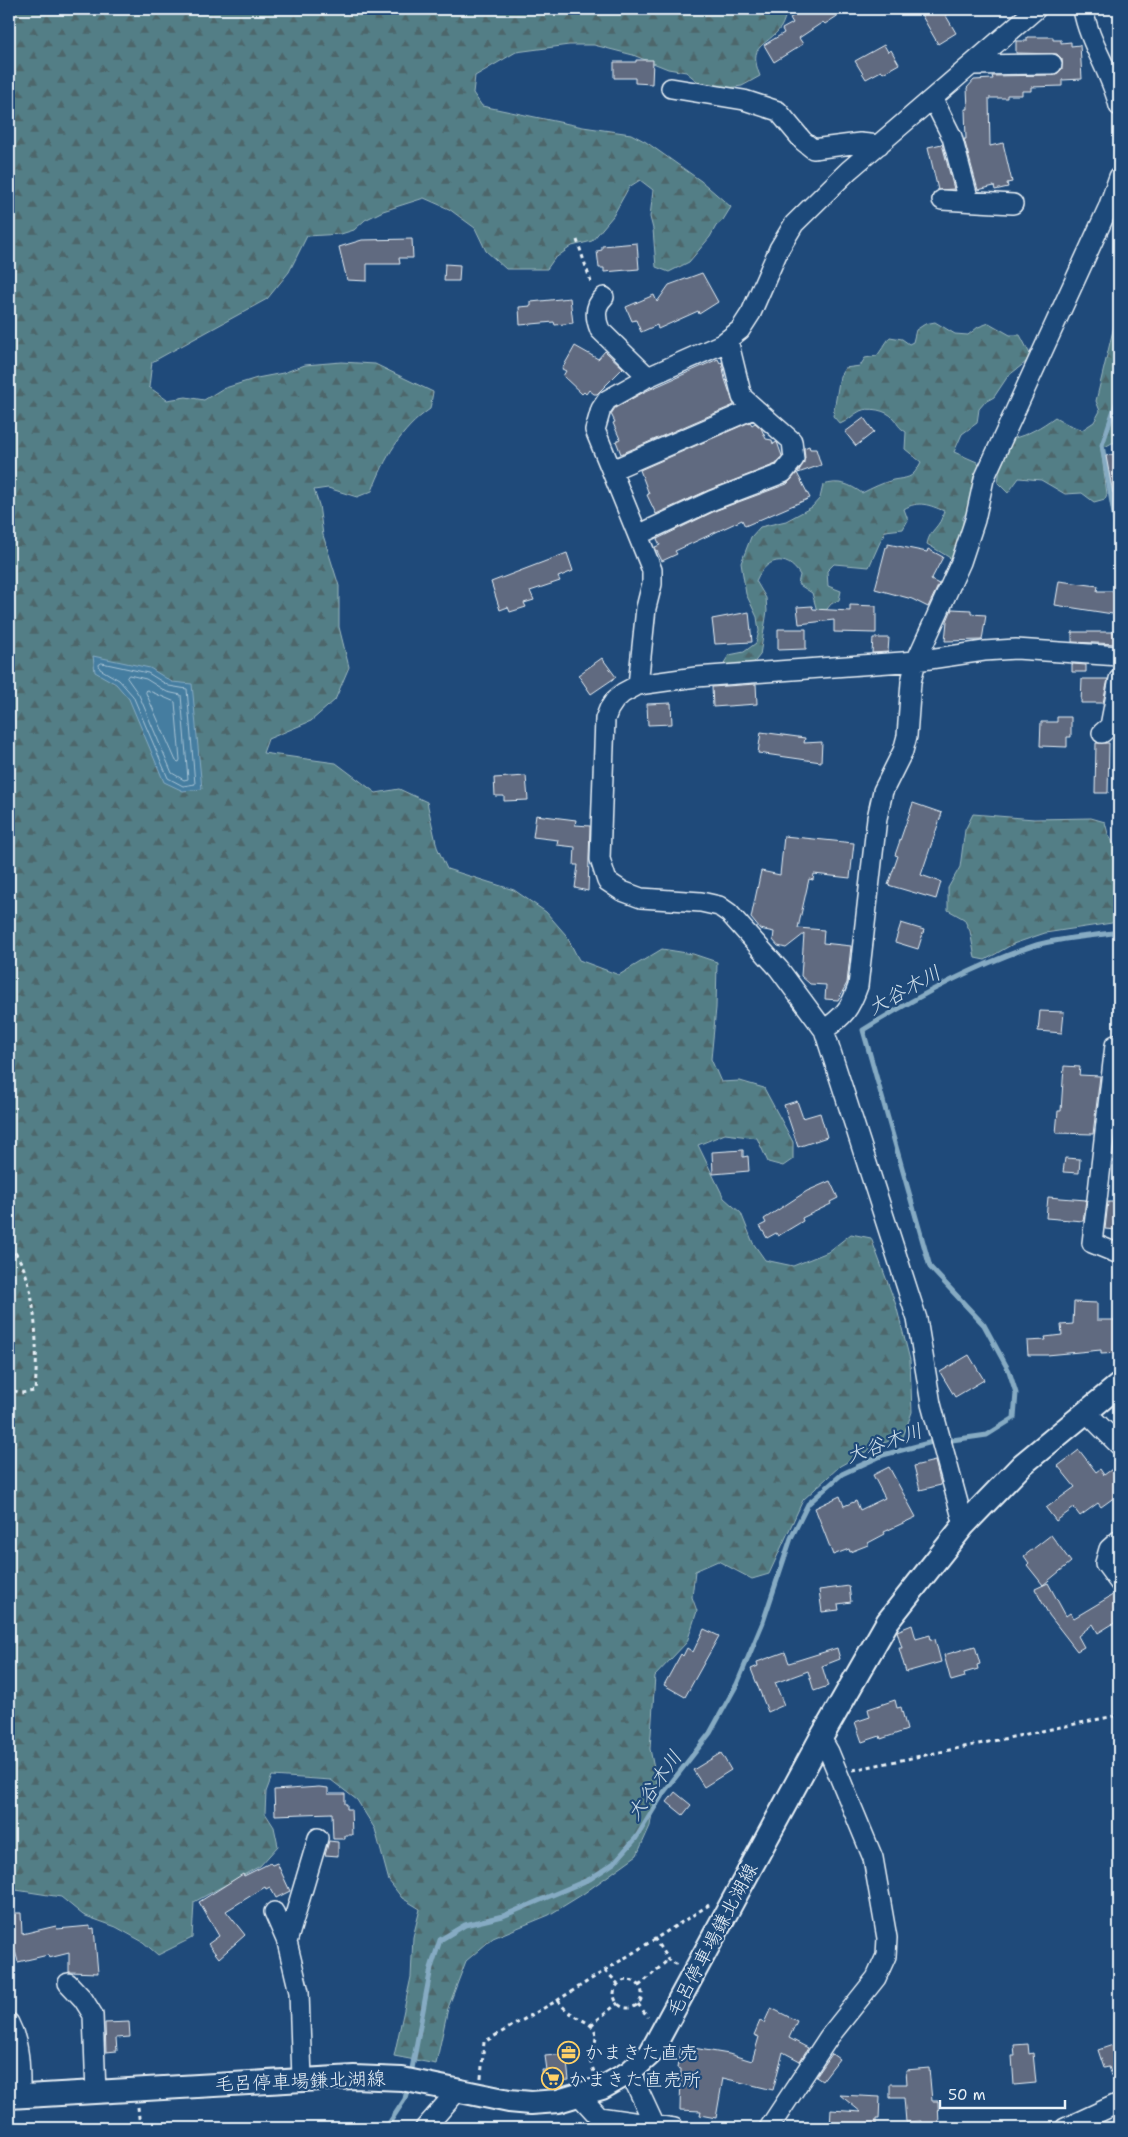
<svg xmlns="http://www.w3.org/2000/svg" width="1128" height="2137" viewBox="0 0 1128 2137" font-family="'Shantell Sans','Klee One',sans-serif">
  <defs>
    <pattern id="forest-firs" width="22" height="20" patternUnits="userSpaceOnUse" patternTransform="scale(1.25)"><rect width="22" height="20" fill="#527e86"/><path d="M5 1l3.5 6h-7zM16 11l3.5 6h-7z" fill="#4d666b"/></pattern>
  </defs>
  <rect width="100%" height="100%" fill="#1f4a7a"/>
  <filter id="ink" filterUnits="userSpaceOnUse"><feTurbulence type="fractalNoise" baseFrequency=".02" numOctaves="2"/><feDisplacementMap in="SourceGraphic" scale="10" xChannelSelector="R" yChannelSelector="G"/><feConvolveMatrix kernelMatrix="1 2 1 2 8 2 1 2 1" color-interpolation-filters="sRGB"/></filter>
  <g filter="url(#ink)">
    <path fill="url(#forest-firs)" stroke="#9db8bf" d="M9,9H793L787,12C785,16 784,22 781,27C766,48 747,43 760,76L742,86L728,88L709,86L697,81L686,72L668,69L633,55L594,45H569L516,52L475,76L473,93L482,106L583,127L631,134L646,142L701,181L731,207L723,220L716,226L710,237L689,262L669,272L656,267L653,229L650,217L653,190L640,180L629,187L613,216L592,241L572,246L554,259L547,269H506L486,251L475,228L449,209L424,198L383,211L365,220L354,230L341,234L307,236L289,272L267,299L152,362L149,387L167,400L186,397L204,400L222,389L257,378L283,373L305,365L341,362L375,364L433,392L430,409C400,430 385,458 372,491L357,497L328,488L314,490L319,505L323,535L339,586V627L349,667L335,700L311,721L268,739L263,753L336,763L376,793L399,789L427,802L437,847L447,869L514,890L546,912L566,935L579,960L619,975L662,949L693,954L717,962L716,1008L711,1059L721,1082L740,1081L764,1088L793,1142V1159L783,1166L768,1162L757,1138L725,1134L698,1145L724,1198L741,1213L753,1243L765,1260L793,1266L828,1252L851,1234L871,1238L896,1305L910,1360L912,1412L903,1437L880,1444L840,1466L803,1500L769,1574L752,1579L718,1561L695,1571L692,1597L697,1611L687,1642L655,1676L650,1749L657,1783L650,1826L637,1855L583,1894L549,1915L493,1938L466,1961L448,2008L436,2064L394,2056L411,1977L413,1937L420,1909L402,1898L389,1881L375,1829L357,1800L331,1780L272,1776L266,1792L265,1813L274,1827L278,1846L260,1866L194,1902L192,1938L158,1955L143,1942L116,1927L83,1915L61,1897L16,1890L9,1892Z
      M1119,314V442L1112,443L1101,449L1107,494L1105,499L1094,502L1082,493L1065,494L1041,480L1019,478L1008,493L998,483L1001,458L1011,439C1028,435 1041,427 1055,417L1067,424L1082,430L1094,422L1100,411L1096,401L1115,322Z
      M935,322L955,334L968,335L978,327L989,323L1010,335H1020L1030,354L1026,362L1008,376L994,397L985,402L979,409L977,423L962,434L954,452L977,462L981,469L973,481L969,509L963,517V535L952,559L927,544C930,528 940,529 944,511C930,505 918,500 904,509L908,520L903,529L885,531L869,567L834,564L827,571L828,586L841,591L839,600L831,604L823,614L817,611L812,593L798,584L800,575C786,552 765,559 756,581L766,598L767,611L760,655L752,665L729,668L724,663L729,655L744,652L756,643L759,631L757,617L746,594L741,563L751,537L760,527L786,521L812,507L820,498L823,485C839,480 849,484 862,493C872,488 882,483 893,480C910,477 912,479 921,462L905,449L906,432C897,426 899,425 893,418C887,410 868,407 860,411C852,415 848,421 840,424L833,416L840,376L845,368L860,366L865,358L877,356L890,337L902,339L909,344L913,342L916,330L925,324Z
      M973,814L1034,819L1091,818L1105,822L1108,834L1119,853V918L1112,923L1045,933L1013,944L985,960L975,958L970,931L964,919L948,910V888L960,867L965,830Z"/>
    <path fill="#457da0" stroke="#86abc3" d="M93,656L150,668L172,682L192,684L202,789L183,791L164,782L129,699L116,684L95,672Z"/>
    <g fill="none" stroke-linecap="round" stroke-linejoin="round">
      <path stroke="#a7c3d5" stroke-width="1" d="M102,663L148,673L169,686L187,689L195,784L183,786L168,778L133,696L119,680L100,669L99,665Z
        M129,675L146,679L167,692L181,695L188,779L184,780L172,773L139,695L127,678Z
        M147,690L175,702L180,760L179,762L176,761L146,693Z"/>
      <path stroke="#86abc3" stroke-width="5" d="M1119,395L1102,445L1119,543
        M1119,790C1117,803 1113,818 1119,830
        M945,1441L987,1435L1014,1418L1016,1393L1009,1371L984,1325L930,1267L863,1030C916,997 973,966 1033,946C1056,938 1094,936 1119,932
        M411,2074L431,1968L440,1940L465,1925L503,1916L590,1879L614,1863L636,1838L664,1792L710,1733L737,1684L763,1622L791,1538L808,1504L842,1474L883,1455L936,1441
        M386,2128L405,2099L408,2085"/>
    </g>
    <path fill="#606a80" stroke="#e8f1f8" d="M804,9H848L825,24L823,22L799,38L803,44L774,62L764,45L784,33L782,29L793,23L790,18Z
      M918,9H942L956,33L938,44Z
      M1027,37H1053V40H1061V43L1071,42V46L1080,45L1082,79L1062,80V86L1031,87V91H1022V95H1007V98H989L990,146L1003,143L1012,182L1007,183L1008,187L995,190L994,186L978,190L964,139H966L965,109H968L967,88L974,80L993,79L992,76L1052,75L1058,73L1062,69V59L1057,54L1016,53V41H1027Z
      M884,45L888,52L891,50L899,64L883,73L881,71L866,79L855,61Z
      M636,60H653L652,84L635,83V78H614V62H636Z
      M942,144L954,189L938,190L928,147Z
      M412,239L413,258H399L400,264H367V281L347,280L339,247L362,240Z
      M637,243L639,269L604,272V268H599L597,251L602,250V246Z
      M445,264L460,265L459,281H444Z
      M702,273L718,302L699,314L698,311L658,329L657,325L641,332L636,320L632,321L626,307L654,295L657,302L669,285Z
      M570,298L573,323L555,325L554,322L520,325L519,307L531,306V302Z
      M575,346L598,359L605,351L623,368L597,394H594L589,390L586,394L584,392L582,394L563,376L566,371L562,369Z
      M718,359L720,363L722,362L725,379L734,405L621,454L616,441L620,439L613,423L615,422L611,414L615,408L644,392Z
      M864,418L874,432L856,446L845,432Z
      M750,422L752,425L755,423L761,428L766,439L772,440L773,444L777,442L782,456L776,464L709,490L656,514L647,495L649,494L640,470Z
      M809,446L810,449H816L821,465L798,473L805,458L804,448Z
      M1119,453V492L1113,493L1106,456Z
      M797,473L810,498L745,526L742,520L675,551L677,554L662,561L655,547L660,545L657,539L717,510L787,484Z
      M888,544L927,552L928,549L943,557L931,580L939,584L928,607L912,599L875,589L886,547H888Z
      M567,553L573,571L558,577L560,581L530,591L534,600L524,603L526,607L510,612L508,607L500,610L491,582Z
      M1059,581L1098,586L1097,591H1119V615L1055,605Z
      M850,605L876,606V633L834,632V620L799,624L797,607L812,606L813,609L850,611Z
      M952,609L971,610V614L986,615L982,640L945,641L947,621Z
      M749,612L752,642L715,644L712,619Z
      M778,629H806V649L778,650Z
      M1072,632H1119V644L1072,642Z
      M873,638H889L888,652L872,653Z
      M602,658L616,677L591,694L578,675Z
      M1072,664L1086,665V672H1072Z
      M1082,679H1108L1103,703H1081Z
      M756,684L757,704L713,707L712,687Z
      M671,703L672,724L648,725L647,704Z
      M1057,717H1071V737H1067V747L1040,746L1041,722H1057Z
      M761,732L805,738L804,743L822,742L821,762L758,753Z
      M1096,743H1109L1108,793H1095Z
      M526,776L528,800L504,801V796H495L494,778Z
      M913,803L942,813L921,875L941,882L936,899L888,885L898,856L895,855Z
      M536,815L576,820L575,825L590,826L588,891L575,888L578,865H574L575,847L557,845L558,840L533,837Z
      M784,836L854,843L850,878L814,874L813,880L809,879L798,928L824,930L823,943L851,946L847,983L838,1000L825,999L826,985L810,984L801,976L804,934L786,948L778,946L773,940L774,932L760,929L751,918L761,871L780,875Z
      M901,923L924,930L918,949L895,942Z
      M1040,1011L1064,1012L1062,1033L1038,1031Z
      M1064,1066L1080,1067L1079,1075L1100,1076L1093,1134L1056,1133L1058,1111H1061Z
      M797,1101L803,1118L820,1113L827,1137L798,1147L784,1105Z
      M743,1150V1157L748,1156L749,1171L713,1174L712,1152Z
      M1065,1158L1080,1159L1079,1173L1063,1172Z
      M830,1181L838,1198L830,1202L831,1204L802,1218L803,1221L778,1236L776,1233L767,1238L760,1226L766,1223L764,1219L807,1191Z
      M1048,1197L1086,1200L1083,1221L1046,1218Z
      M1108,1202H1118L1117,1230L1105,1229Z
      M1074,1302L1097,1303V1320H1119V1353L1101,1354V1350L1047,1355H1028L1027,1341L1046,1340L1045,1337L1062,1335L1061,1325L1073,1324Z
      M969,1355L984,1380L955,1397L940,1372Z
      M1079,1450L1096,1472L1100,1469L1104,1475L1119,1464V1494L1101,1507L1098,1503L1080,1516L1074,1508L1056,1521L1046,1508L1075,1487L1058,1466Z
      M935,1461L941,1485L920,1490L914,1466Z
      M889,1467L916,1517L884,1532L885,1534L868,1543V1545L850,1552L849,1549L833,1555L815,1508L840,1496L844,1506L856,1501L860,1510L885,1498L873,1475Z
      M1051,1535L1071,1562L1043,1585L1027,1565L1029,1563L1024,1556Z
      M1048,1583L1066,1616L1070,1613L1074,1618L1116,1593H1119V1620L1098,1633L1093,1624L1078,1636L1084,1647L1077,1651L1049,1615L1035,1589Z
      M849,1586L851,1602L838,1604L839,1610L822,1612L819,1590Z
      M912,1625L916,1639L930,1635L931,1640L935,1639L941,1662L906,1672L899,1648H902L897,1631Z
      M704,1629L719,1636L685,1697L664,1685L681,1654L683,1656L687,1648L693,1652Z
      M975,1646L980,1664L977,1665L978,1669L964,1673L965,1677L951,1681L944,1655Z
      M837,1648L840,1659L822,1666L828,1686L814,1691L808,1671L775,1683L784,1705L768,1712L751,1669L758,1666L757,1662L785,1652L789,1663Z
      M895,1700L897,1708L901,1707L907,1730L881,1739L880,1736L862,1742L855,1722L870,1717L868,1709Z
      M721,1753L731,1770L704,1787L693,1770Z
      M319,1787L328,1788V1794H345V1804H347V1809H351L352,1835H345V1839H333L332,1813L275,1815L274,1790Z
      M675,1792L691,1805L683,1815L667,1802Z
      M329,1841L338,1842V1856L325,1855Z
      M270,1863L272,1865L277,1863L290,1891L276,1898L270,1887L266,1889L265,1887L226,1911L245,1935L219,1958L208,1944L219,1936L199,1902L243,1874L244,1876Z
      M9,1913H21L22,1934L56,1926L57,1929L90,1926V1929L94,1928L98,1973L69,1972V1953L49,1958L48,1955L18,1962L9,1928Z
      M771,2008L797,2021L789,2038L808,2048L800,2061L783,2052L773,2090L723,2078L716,2118L700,2115L701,2111L680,2110L681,2069L677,2068L681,2046L729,2054L752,2061L759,2037L754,2035L760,2021L764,2023Z
      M129,2022L130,2037L116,2038L117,2051L106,2052L105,2023Z
      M1119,2043V2092H1118L1109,2067L1104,2068L1098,2050Z
      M1028,2044L1029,2054L1033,2053L1036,2083L1014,2085L1012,2056H1015L1014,2045Z
      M566,2054L569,2080L544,2083L542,2070H547L545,2056Z
      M832,2054L839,2059L822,2081L816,2077Z
      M929,2068L932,2101H938L939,2125L921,2126V2121L906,2122L904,2098H890V2084H907L906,2070Z
      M840,2095L880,2097L879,2119H876V2126L843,2125V2128H830L831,2110L861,2112Z"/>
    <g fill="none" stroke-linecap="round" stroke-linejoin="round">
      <defs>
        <path id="minor" d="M1083,9C1089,43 1111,72 1119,106
          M972,65L1052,64
          M671,88L744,100L778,111L803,141L813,149L860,143L879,145
          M933,99L952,137L969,201
          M942,200L1013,204
          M604,297C594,306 595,318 600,330L648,377
          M612,470L753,409
          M638,535L713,500L783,473L794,459L792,441L742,397L728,340
          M638,685L646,608L652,584V570L595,430L601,409L607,400L648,377L722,344L740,330L751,313L779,249L794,224L848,171L1036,9
          M1102,733L1110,726L1119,679
          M824,1030C844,1016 850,1009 858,986L877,818L883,791L903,751L907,736L911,682L916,661L961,562L975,520L984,479L1108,208L1119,177
          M1119,1045H1115L1092,1243L1119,1254
          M1087,1413L1119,1445
          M964,1525L931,1404L917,1319L824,1030L779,969L729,913L719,906L701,902L641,898L622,891L607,881L600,859L605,719L609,709L615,700L623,693L638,685L696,677L916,661L984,651L1016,649L1119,656
          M1119,1540L1109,1549L1105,1563L1119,1582
          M274,1912L287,1942L299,1992L302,2079
          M287,1942L318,1838
          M68,1983L83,1999L93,2015L96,2092
          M9,2023C21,2046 20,2071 20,2096
          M630,2072L655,2126
          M579,2095L599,2117L674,2128
          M425,2128L452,2097L455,2089
          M769,2128L829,2037L876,1978L886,1956L887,1938L873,1858L829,1752L821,1738
          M1065,2128L1119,2103"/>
        <path id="major" d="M9,2097L354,2077L402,2079L509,2101L531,2103L558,2101L602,2088L630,2072L650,2054L821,1738L888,1621L964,1525L1023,1464L1119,1385"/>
      </defs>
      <use href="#minor" stroke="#e8f1f8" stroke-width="22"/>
      <use href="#major" stroke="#e8f1f8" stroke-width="26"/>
      <path stroke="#e8f1f8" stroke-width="3" stroke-dasharray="4 4" stroke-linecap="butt" d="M577,240L592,285
        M9,1247C38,1269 38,1357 35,1391L21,1393L9,1389
        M853,1770L1119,1715
        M654,1938L668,1960L678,1965
        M605,1970L618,1984
        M614 1994a14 14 0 1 1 28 0a14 14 0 1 1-28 0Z
        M639,1986L668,1960
        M558,2000C575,2028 611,2015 589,2058L594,2072
        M638,2004L648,2017
        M591,2025L618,2003
        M481,2078L484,2042L558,2000L709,1905
        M138,2107L140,2128"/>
      <use href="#minor" stroke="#1f4a7a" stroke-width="19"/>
      <use href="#major" stroke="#1f4a7a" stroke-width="22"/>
    </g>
  </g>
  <defs>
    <symbol id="office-ring" viewBox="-11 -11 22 22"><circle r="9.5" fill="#1f4a7a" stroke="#ffd166" stroke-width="1.5"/><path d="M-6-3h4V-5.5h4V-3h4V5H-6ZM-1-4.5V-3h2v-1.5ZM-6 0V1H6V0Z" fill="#ffd166"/></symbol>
    <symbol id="supermarket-ring" viewBox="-11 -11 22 22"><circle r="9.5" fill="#1f4a7a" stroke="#ffd166" stroke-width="1.5"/><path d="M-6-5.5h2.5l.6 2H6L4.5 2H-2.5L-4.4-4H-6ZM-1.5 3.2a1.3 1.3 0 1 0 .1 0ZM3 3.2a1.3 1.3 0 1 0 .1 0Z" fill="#ffd166"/></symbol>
  </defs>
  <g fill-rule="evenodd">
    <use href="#office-ring" x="556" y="2040" width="25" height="25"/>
    <use href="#supermarket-ring" x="540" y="2066" width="25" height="25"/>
  </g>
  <g text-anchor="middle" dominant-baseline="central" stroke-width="4.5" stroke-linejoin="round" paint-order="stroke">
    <g font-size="19" fill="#e8f1f8" stroke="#1f4a7a">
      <text transform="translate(712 1940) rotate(-62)">毛呂停車場鎌北湖線</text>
      <text transform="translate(300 2081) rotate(-2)">毛呂停車場鎌北湖線</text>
    </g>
    <g font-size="19" fill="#e8f1f8" stroke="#1f4a7a" text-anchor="start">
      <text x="584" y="2052">かまきた直売</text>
      <text x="568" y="2079">かまきた直売所</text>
    </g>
    <g font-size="20" font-style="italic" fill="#d0e0eb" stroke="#1f4a7a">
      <text transform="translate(904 990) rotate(-29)">大谷木川</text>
      <text transform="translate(884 1443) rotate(-20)">大谷木川</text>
      <text transform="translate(654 1785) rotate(-55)">大谷木川</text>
    </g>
  </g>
  <rect width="1128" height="2137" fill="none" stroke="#1f4a7a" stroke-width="30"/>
  <rect x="15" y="15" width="1098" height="2107" fill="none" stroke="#e8f1f8" stroke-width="2" filter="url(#ink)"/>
  <path d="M940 2100v8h125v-8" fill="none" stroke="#e8f1f8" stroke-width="2.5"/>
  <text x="948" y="2100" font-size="15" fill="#e8f1f8" stroke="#1f4a7a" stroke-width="4" paint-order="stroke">50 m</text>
</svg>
